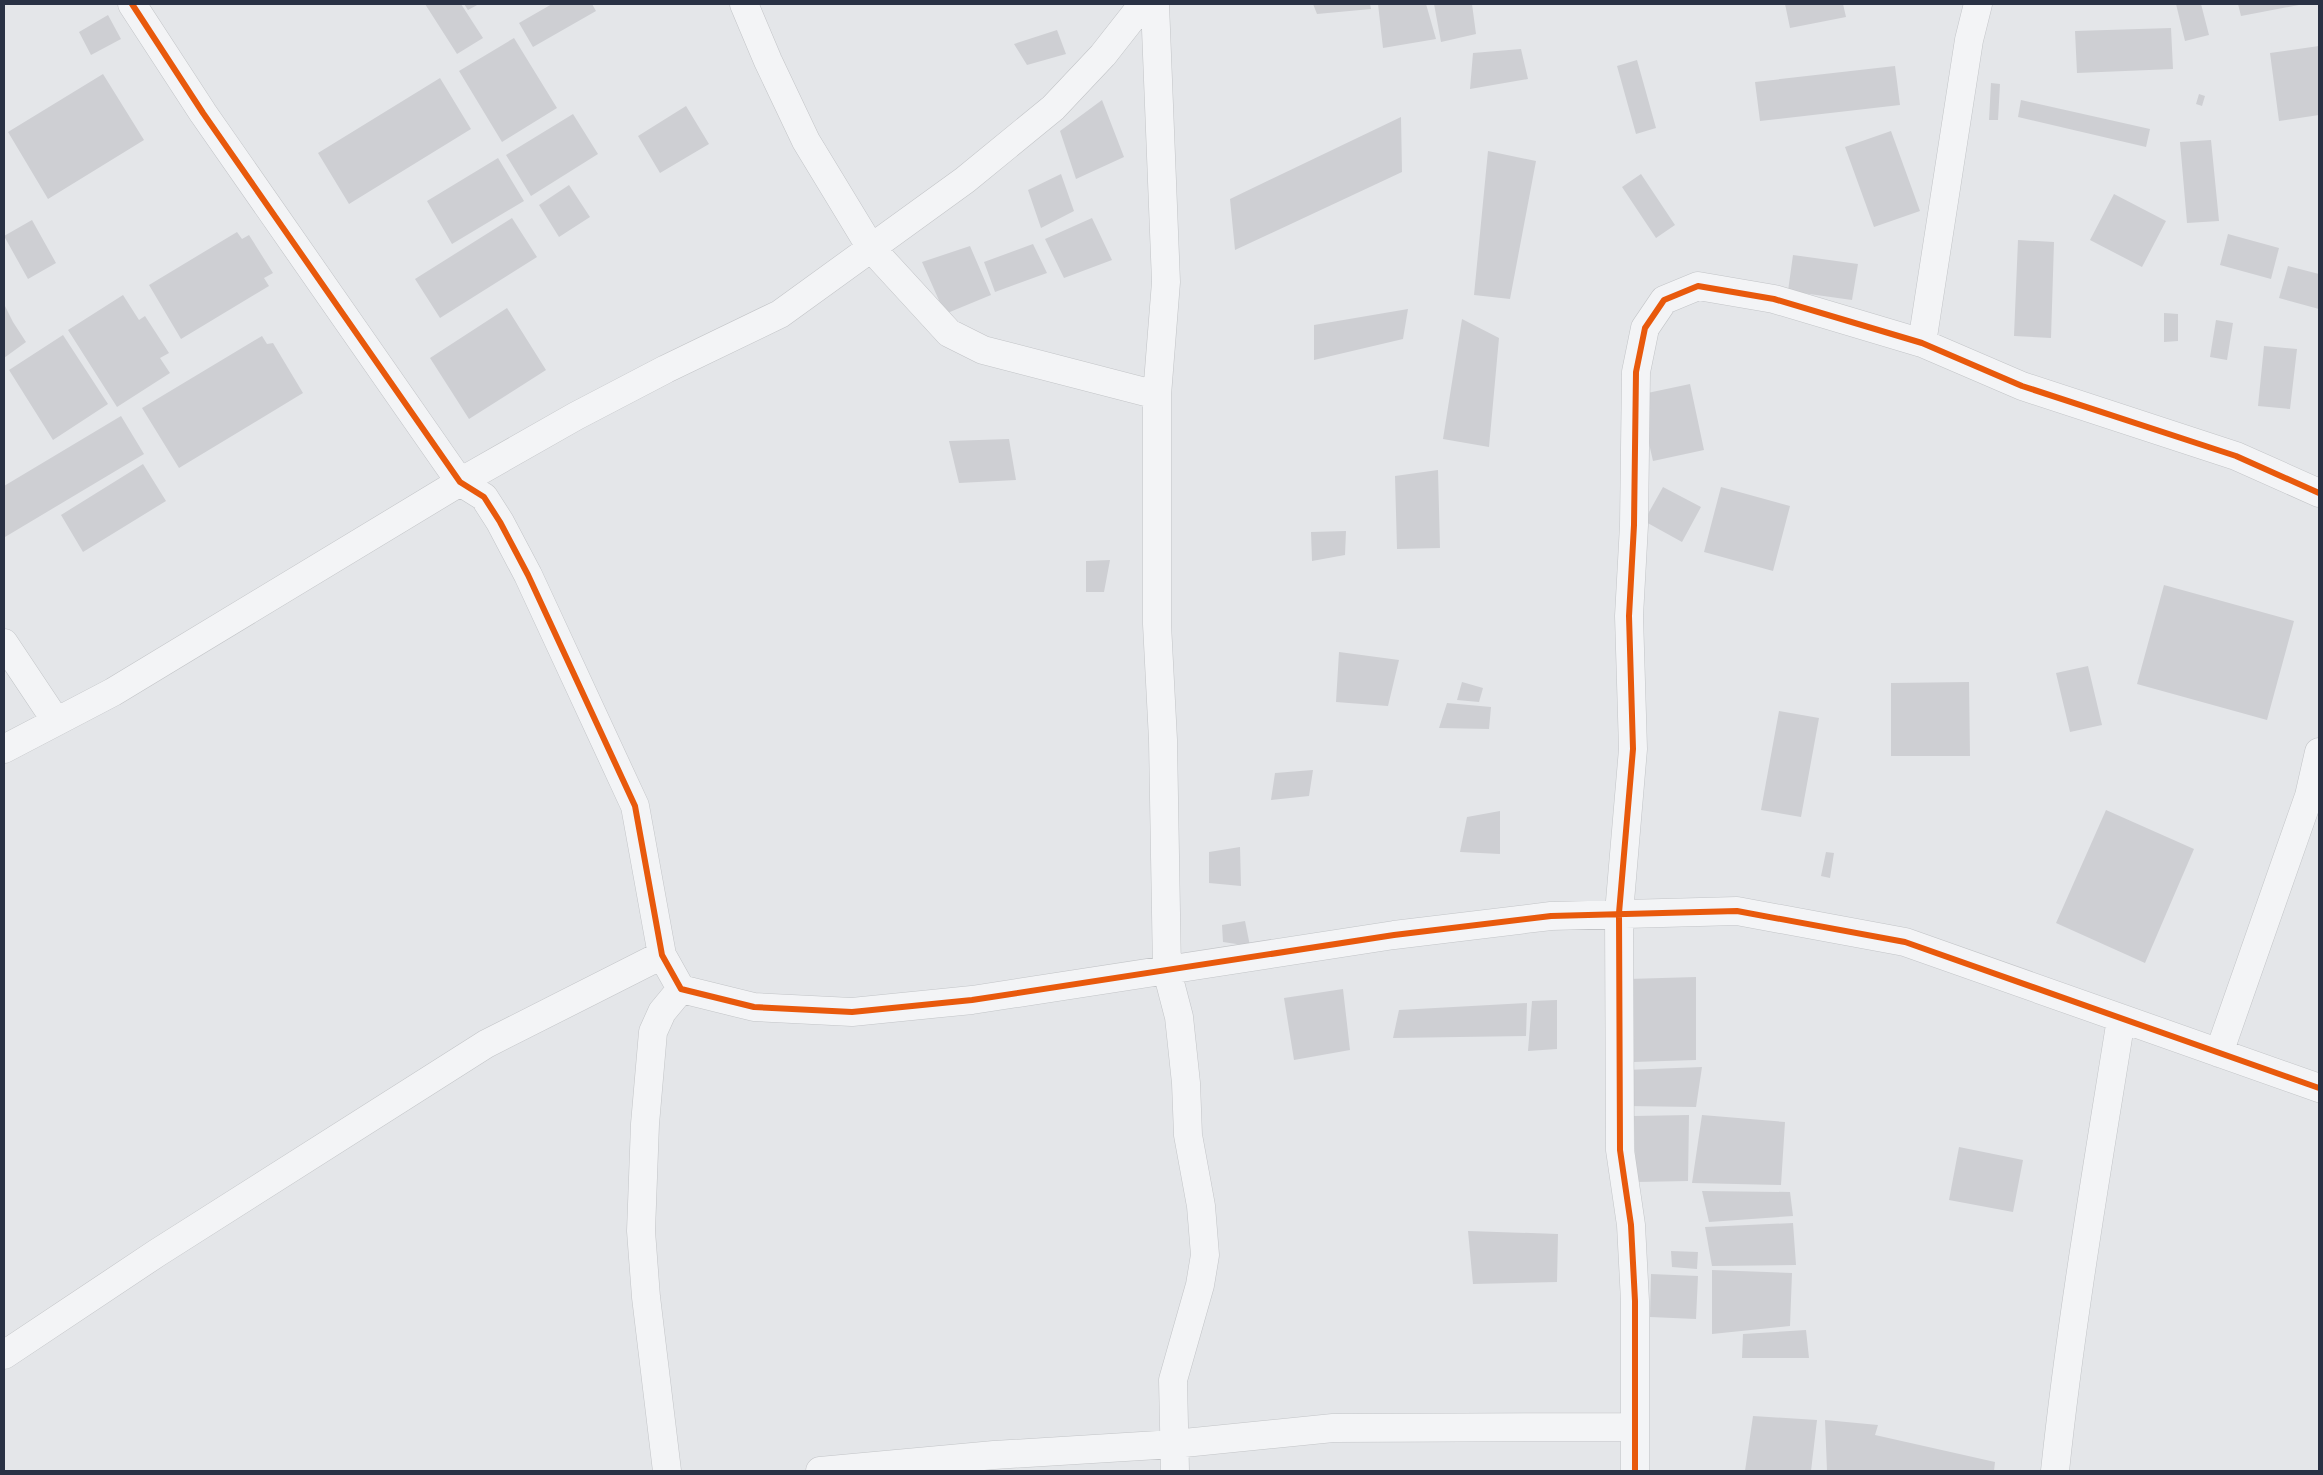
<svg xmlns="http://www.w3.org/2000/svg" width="2323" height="1475" viewBox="0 0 2323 1475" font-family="Ubuntu,sans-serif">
  <rect width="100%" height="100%" fill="#e4e6e9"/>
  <path fill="#cecfd3" d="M425,4H461L483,38L457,54Z
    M464,4H479L468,10Z
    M552,4H592L596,11L533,47L519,23Z
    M1313,4H1370L1371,9L1317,14Z
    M1378,4H1426L1436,39L1383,48Z
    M1434,4H1472L1476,34L1441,42Z
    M1785,4H1843L1846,17L1790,28Z
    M2176,4H2201L2209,35L2185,41Z
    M2238,4H2299V5L2241,16Z
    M108,15L121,39L91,55L79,32Z
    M2171,28L2173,69L2077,73L2075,31Z
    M1057,30L1066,54L1027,65L1014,44Z
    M514,38L557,108L502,142L459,71Z
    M2319,46V115L2279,121L2270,53Z
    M1521,49L1528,79L1470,89L1473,53Z
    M1637,60L1656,128L1636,134L1617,66Z
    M1895,66L1900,105L1760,121L1755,82Z
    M103,74L144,140L48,199L8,132Z
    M440,78L471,129L349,204L318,153Z
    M1991,83L2000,84L1998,120H1989Z
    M2199,94L2205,96L2202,106L2196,104Z
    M1102,100L1124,157L1076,179L1060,131Z
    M2021,100L2150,129L2146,147L2018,117Z
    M686,106L709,144L660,173L638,136Z
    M573,114L598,154L531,196L506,155Z
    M1401,117L1402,172L1235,250L1230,199Z
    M1891,131L1920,211L1874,227L1845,147Z
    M2211,140L2219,221L2187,223L2180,142Z
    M1488,151L1536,161L1510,299L1474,295Z
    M498,158L524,201L452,244L427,201Z
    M1061,174L1074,211L1041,228L1028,190Z
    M1641,174L1675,225L1656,238L1622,187Z
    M569,185L590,217L559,237L539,205Z
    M2114,194L2166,221L2142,267L2090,240Z
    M512,218L537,257L440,318L415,279Z
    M1092,218L1112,260L1064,278L1045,239Z
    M32,220L56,263L28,279L4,236Z
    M237,232L242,239L249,235L273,273L264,278L269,286L181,339L149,285Z
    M2228,234L2279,248L2271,279L2220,265Z
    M2018,240L2054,242L2051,338L2014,336Z
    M1033,244L1047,273L995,292L984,262Z
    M970,246L991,295L945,314L922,262Z
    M1793,255L1858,264L1852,300L1788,291Z
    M2288,266L2319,274V309L2279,298Z
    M123,295L139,320L145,316L169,353L160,358L170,373L117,407L68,330Z
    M4,304L13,322L26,342L4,358Z
    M507,308L546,370L469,419L430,358Z
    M1408,309L1403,339L1314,360V325Z
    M2164,313L2178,314V341L2164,342Z
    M1462,319L1499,338L1489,447L1443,439Z
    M2216,320L2233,323L2227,360L2210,357Z
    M63,335L108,404L53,440L9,370Z
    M262,336L267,344L273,343L303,393L179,468L142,408Z
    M2264,346L2297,349L2290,409L2258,406Z
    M1690,384L1704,450L1653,461L1638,395Z
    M121,416L144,454L5,537L4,486Z
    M1009,439L1016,480L959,483L949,441Z
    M143,464L166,501L83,552L61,515Z
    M1438,470L1440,548L1397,549L1395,476Z
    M1663,487L1701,507L1682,542L1644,521Z
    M1721,487L1790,506L1773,571L1704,552Z
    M1346,531L1345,555L1312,561L1311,532Z
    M1110,560L1104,592H1086V561Z
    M2164,585L2294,621L2267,720L2137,684Z
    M1339,652L1399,660L1388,706L1336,702Z
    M2088,666L2102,725L2070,732L2056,673Z
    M1462,682L1483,688L1479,702L1457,700Z
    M1969,682L1970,756H1891V683Z
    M1447,703L1491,707L1489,729L1439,728Z
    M1779,711L1819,718L1801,817L1761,810Z
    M1313,770L1309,796L1271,800L1275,773Z
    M2106,810L2194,849L2145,963L2056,923Z
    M1500,811V854L1460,852L1467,817Z
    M1240,847L1241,886L1209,883V852Z
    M1826,852L1834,853L1830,878L1821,876Z
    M1245,921L1250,946L1223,942L1222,925Z
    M1696,977V1060L1633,1062L1628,979Z
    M1343,989L1350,1050L1294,1060L1284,998Z
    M1557,1000V1049L1528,1051L1532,1001Z
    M1527,1003L1526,1036L1393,1038L1399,1010Z
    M1702,1067L1696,1107L1627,1106L1626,1070Z
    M1689,1115L1688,1181L1636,1182L1634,1116Z
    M1702,1115L1785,1122L1781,1185L1692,1183Z
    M1959,1147L2023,1160L2013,1212L1949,1200Z
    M1702,1191L1790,1192L1793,1216L1709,1222Z
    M1793,1223L1796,1265L1712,1266L1705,1227Z
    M1468,1231L1558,1234L1557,1282L1473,1284Z
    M1671,1251L1698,1252L1697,1269L1672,1267Z
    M1712,1270L1792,1273L1790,1326L1712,1334Z
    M1651,1274L1698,1276L1696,1319L1650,1317Z
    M1806,1330L1809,1358H1742L1743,1334Z
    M1753,1416L1817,1420L1811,1471H1745Z
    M1825,1420L1878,1425L1875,1435L1995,1462L1994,1471H1827Z"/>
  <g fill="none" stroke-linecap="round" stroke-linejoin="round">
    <defs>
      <path id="minor" d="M132,4L203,113L460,482L484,497L500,522L528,575L635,806L662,955L681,989L754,1007L852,1012L972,1000L1394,935L1551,916L1737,911L1905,942L2319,1088
        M744,4L768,61L806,141L871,248L949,333L983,350L1157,395
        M1155,4L1166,282L1157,395V624L1163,740L1167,971L1179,1017L1186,1083L1188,1135L1201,1206L1205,1255L1200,1285L1173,1380L1175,1471
        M1922,343L1969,40L1978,4
        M4,643L56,721
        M4,749L113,692L460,482L576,416L666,369L780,314L965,180L1053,108L1103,55L1143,4
        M2219,1053L2309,796L2319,752
        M4,1355L157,1253L486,1044L662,955
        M667,1471L646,1297L641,1231L645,1124L653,1032L662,1012L681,989
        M820,1471L994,1455L1174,1444L1333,1428L1634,1427
        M1635,1471V1301L1631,1225L1620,1150L1619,913L1633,749L1629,616L1634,525L1636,372L1645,328L1664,300L1698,286L1774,299L1922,343L2022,386L2236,456L2319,493
        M2055,1471C2071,1320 2097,1169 2121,1019"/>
    </defs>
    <use href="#minor" stroke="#c2c4c7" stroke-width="29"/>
    <use href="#minor" stroke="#f3f4f6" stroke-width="28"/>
    <defs>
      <path id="cycleway" d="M132,4L203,113L460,482L484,497L500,522L528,575L635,806L662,955L681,989L754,1007L852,1012L972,1000L1394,935L1551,916L1737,911L1905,942L2319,1088
        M1635,1471V1301L1631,1225L1620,1150L1619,913L1633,749L1629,616L1634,525L1636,372L1645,328L1664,300L1698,286L1774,299L1922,343L2022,386L2236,456L2319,493"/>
    </defs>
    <use href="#cycleway" stroke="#f2f4f8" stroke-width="9"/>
    <use href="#cycleway" stroke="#e8590c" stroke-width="6"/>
  </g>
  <rect width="2323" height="1475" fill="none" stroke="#293144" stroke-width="10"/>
</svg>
